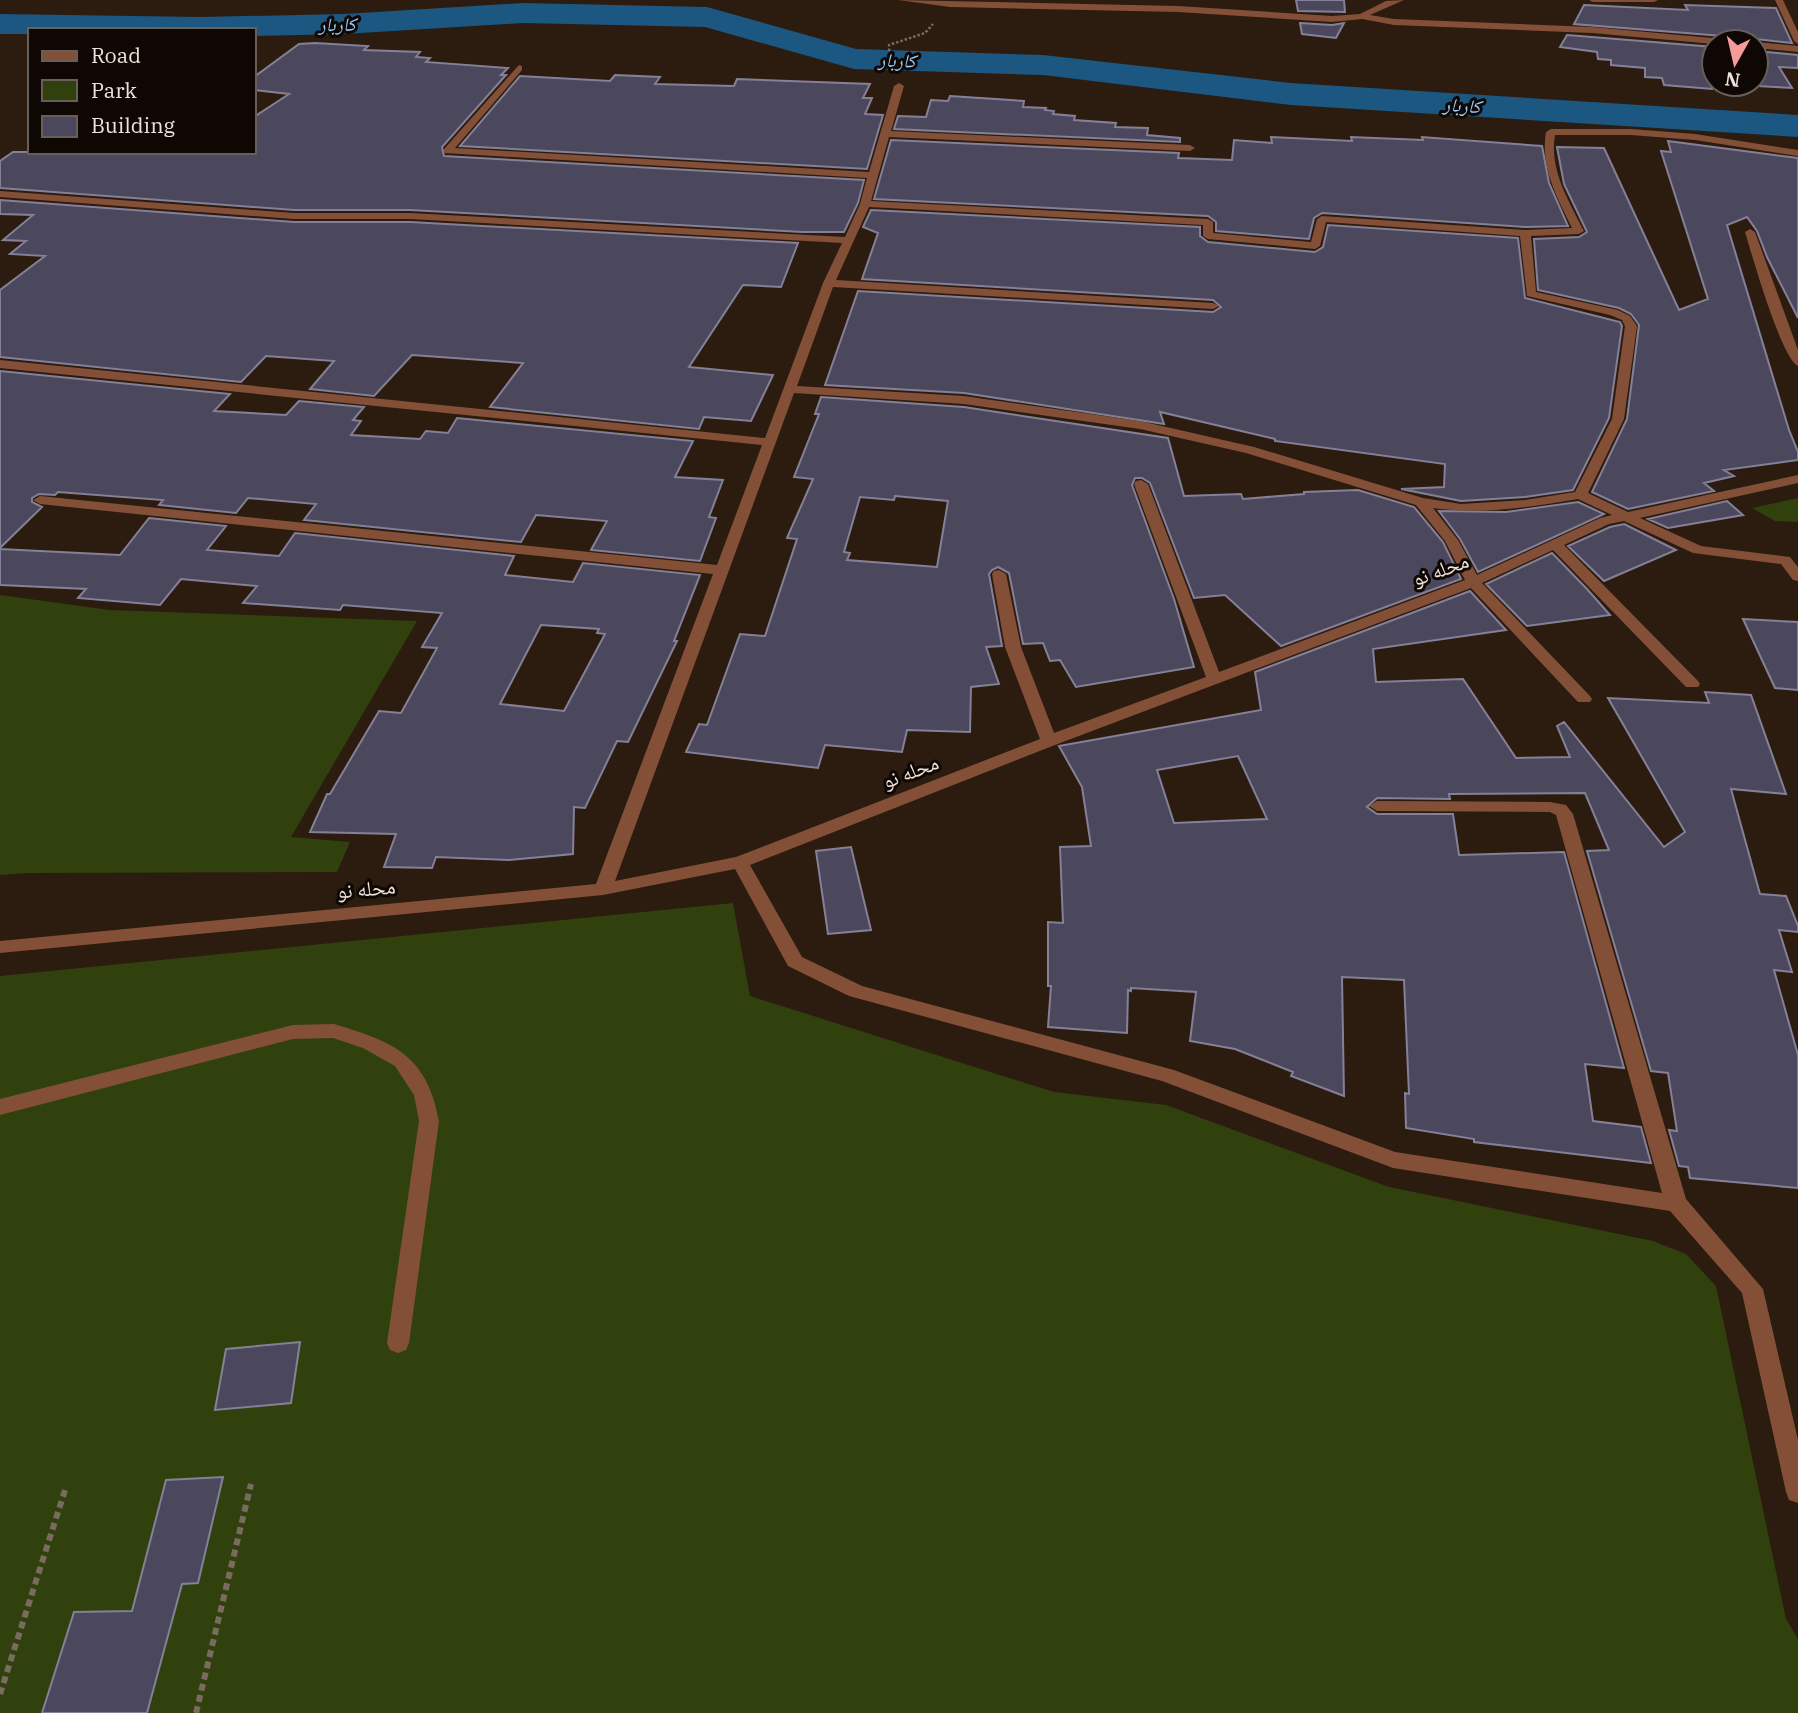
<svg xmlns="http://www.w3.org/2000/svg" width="1798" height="1713" viewBox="0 0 1798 1713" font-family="'IBM Plex Serif','Noto Naskh Arabic',serif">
  <rect width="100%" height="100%" fill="#2c1b0f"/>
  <path fill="#30410e" d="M1798,498V522L1775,521L1752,508Z
    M0,595L110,610L417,621L291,837L350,842L337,872L28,873L0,875Z
    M733,903L750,996L1054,1092L1166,1105L1389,1187L1653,1241L1686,1254L1716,1286L1786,1619L1798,1639V1713H0V976Z"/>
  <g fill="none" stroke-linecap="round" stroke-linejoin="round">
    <path fill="#1b5781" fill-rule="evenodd" d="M523,3L707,7L856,49L1043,55L1291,83L1798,115V137L1291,105L1043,75L854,69L705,27L523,23L344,34L254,36V30H30V34H0V14L200,17L344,14Z"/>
  </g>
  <path fill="#4b475c" stroke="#848097" stroke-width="2" fill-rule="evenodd" d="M1296,0H1344L1345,12L1298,11Z
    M1584,5L1688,10L1685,5L1776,8L1792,43L1756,39L1753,42H1730L1723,36L1574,24Z
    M1300,23L1332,25L1344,23L1336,38L1302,34Z
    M1567,35L1714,47V84H1711L1712,89L1664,85L1662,78L1645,77V68L1611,65V60L1598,59L1597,52L1560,47Z
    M315,43L368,46L364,50L420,52L416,57L430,58L426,62L508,68L501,75H506L442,147L444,156L864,180L858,203L844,232H802L410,210H294L0,188V161L13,152H254V117L289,94L254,90V77L299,44Z
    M1756,51L1798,55V68L1779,67L1792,88L1719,84H1756Z
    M615,75L660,77L655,84L734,86L737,79L870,84L863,98H872L865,114L883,115L867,169L460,146L520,76L610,81Z
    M950,96L1024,101L1023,107L1046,108L1045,110L1054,111L1053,114L1075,116L1074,120L1116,123L1115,127L1148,128L1147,135L1180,138V142L894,129L898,116L926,117L931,100L948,101Z
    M1271,137L1352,141L1351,137L1423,140L1422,137L1542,146L1549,183L1568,226L1525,227L1322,213L1314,218L1309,239L1216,231V222L1208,216L874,199L891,140L1179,153L1178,158L1232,160L1234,140L1272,143Z
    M1668,141L1798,158V318L1767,257L1757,231L1747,217L1727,225L1789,430L1798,452V460L1724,470L1734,476L1704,483L1714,491L1628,509L1592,492L1627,419L1639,325L1631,314L1619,308L1538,290L1534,239L1579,237L1587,232L1564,184L1557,147L1604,148L1679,310L1708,299L1661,151L1671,152Z
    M0,200L294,222H410L798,243L781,287L743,285L689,367L773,375L751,421L704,417L699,429L490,407L523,363L412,355L374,396L310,389L334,361L266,356L241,382L0,357V290L45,256L10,254L26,241L3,240L33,215L0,214Z
    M871,210L1200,227V236L1208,242L1315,252L1323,247L1328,225L1518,238L1525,298L1620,322L1622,326L1609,418L1573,490L1525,497L1461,501L1401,489L1444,487L1445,464L1275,441V439L1160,412L1164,424L964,393L825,385L858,291L1213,312L1221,307L1213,300L862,279L878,233L863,227Z
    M0,371L230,394L214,411L286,415L299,401L364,407L353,420L361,421L351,435L420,439L426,431L448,433L457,418L693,441L675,477L723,480L709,517L716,518L700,561L591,550L607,521L536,515L521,542L304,520L316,504L248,498L236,513L159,505L163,500L58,492L55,495L39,494L32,498V502L42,507L0,548Z
    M821,397L964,407L1168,438L1184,496L1241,494L1243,499L1304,494V492L1358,490L1414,507L1443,542L1461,579L1281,646L1225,595L1194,598L1150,483L1142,478H1135L1132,485L1174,599L1194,667L1076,687L1060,660L1050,661L1043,643L1023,644L1009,573L998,567L992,570L989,574L1002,646L986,647L999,684L971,687L970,732L907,730L902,752L825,745L818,768L686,752L699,724L707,725L740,634L765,636L797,539L787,538L813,479L794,477L819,414H815ZM895,496L948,501L937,567L847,560L850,553L844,552L860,497L894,500Z
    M1727,501L1743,515L1668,528L1648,519Z
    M1578,502L1604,514L1478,572L1460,539L1439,511L1506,512Z
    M149,518L226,526L207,550L279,556L295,533L514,556L505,575L573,582L583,563L700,575L674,641H677L628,742L617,741L585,808L574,807L573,854L509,860L436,857L432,868L384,867L396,834L310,832L327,794H330L379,711L401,713L437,648L422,647L442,613L343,605L340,610L243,603L257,586L181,579L160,605L78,598L86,589L0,585V549L120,555ZM541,625L599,629L597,633L605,634L564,711L500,704Z
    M1624,524L1676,550L1604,581L1568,546L1610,527Z
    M1552,553L1587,589L1610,615L1527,626L1486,584Z
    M1470,591L1506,630L1373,649L1376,682L1463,679L1516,758L1570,757L1557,726L1564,722L1664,847L1685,832L1608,698L1709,703L1705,692L1751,695L1786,794L1731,789L1760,894L1786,896L1798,926V932L1779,930L1792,972L1774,970L1798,1055V1188L1690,1178L1688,1167L1679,1166L1669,1130L1677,1131L1668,1073L1651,1071L1587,851L1609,850L1585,793L1449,794L1450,799L1377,798L1367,807L1377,814H1453L1459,855L1564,852L1624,1068L1585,1064L1593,1121L1641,1127L1651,1163L1474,1142V1139L1406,1128L1405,1093L1409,1094L1404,980L1342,977L1344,1096L1291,1076L1293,1072L1235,1049L1190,1041L1196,992L1131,988V991L1128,990L1127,1033L1048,1027L1051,986H1048V922L1063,923L1060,847L1091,846L1082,787L1059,746L1261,710L1255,672ZM1238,756L1267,819L1174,823L1157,770Z
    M1743,619L1798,622V690L1775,688Z
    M851,847L871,930L828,934L816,851Z
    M300,1342L291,1403L215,1410L226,1349Z
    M223,1477L198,1583L182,1584L147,1713H42L74,1612L132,1611L166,1480Z"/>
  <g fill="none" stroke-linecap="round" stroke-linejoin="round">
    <path stroke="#7a6b60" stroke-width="2.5" stroke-dasharray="2.5 2" stroke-linecap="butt" d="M890,69L889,45L925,33L933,24"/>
    <path stroke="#7a6b60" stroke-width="6" stroke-dasharray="7 4.5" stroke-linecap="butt" d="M0,1694L66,1487
      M196,1713L251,1484"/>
    <path fill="#835037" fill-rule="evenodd" d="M898,0L1178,6L1332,16L1360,14L1386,1L1404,0L1370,15L1394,19L1592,27L1723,39L1727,42L1714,44L1592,33L1394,25L1362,19L1332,22L1178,12L950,7Z
      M1589,0H1658L1654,2H1593Z
      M1775,0H1783L1798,32V44L1794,41Z
      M1756,42L1798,46V52L1756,48Z
      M519,65L522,66V70L455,148L869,172L894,86L899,83L904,86L891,131L1190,145L1195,148L1190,151L889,137L871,201L1208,219L1213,222V233L1311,242L1317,219L1322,216L1525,230L1572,228C1557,197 1540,168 1546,132L1551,129H1631L1695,134L1798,150V156L1695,140L1631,135H1555C1549,170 1569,201 1584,231L1579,234L1531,236L1536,292L1618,310L1630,316L1637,326L1624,419L1588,493L1628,512L1798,475V483L1640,518L1701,546L1790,557L1798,567V581L1793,580L1781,564L1693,553L1624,521L1609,524L1564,545L1698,681L1700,684L1698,687H1686L1553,550L1482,583L1590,696L1592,699L1590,702H1578L1471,588L1055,745L750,865L802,957L862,986L1174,1070L1395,1152L1662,1193L1556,815L1550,812L1377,811L1369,806L1377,801L1550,802L1566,805L1573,814L1686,1199L1763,1289L1798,1440V1503L1789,1500L1786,1492L1742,1293L1670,1211L1393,1168L1162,1081L849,996L788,966L735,869L603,895L0,953V941L596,884L713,574L40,504L33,500L40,496L717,565L762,445L0,368V360L765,438L823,283L842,243L410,219H294L0,197V191L294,213H410L845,237L860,204L867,178L444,153V149ZM869,207L1203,225V236L1208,239L1315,249L1320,246L1326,222L1520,236L1527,296L1610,315L1622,320L1625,326L1612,419L1575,492L1525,500L1461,504L1423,498L1254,447L1140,421L964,396L797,386L833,287L1213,309L1219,306L1213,303L836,280ZM794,393L964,404L1140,429L1246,453L1416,505L1445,541L1465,580L1219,672L1148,484L1141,480L1136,481L1134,484L1206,677L1054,733L1021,647L1006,574L999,570L994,571L992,574L1005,647L1040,739L736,857L615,881ZM1578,499L1612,515L1600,518L1477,575L1458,540L1433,508C1482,515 1530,507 1578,499Z
      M1750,229L1755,232L1798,350V366C1781,358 1752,255 1745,232Z
      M334,1024C394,1042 427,1055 439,1121L409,1343L406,1350L398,1353L390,1350L387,1343L419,1121L414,1095L395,1066L363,1048L333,1038L293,1039L0,1115V1099L293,1025Z"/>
  </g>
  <g text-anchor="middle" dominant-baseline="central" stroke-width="6" stroke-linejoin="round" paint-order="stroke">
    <g font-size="19" font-style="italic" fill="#95cefb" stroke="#0f0704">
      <text transform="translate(337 24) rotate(-1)">کاربار</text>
      <text transform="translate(897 60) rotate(2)">کاربار</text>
      <text transform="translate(1462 105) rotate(4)">کاربار</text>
    </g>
    <g font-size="21" fill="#eee2da" stroke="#0f0704">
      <text transform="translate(1440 569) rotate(-20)">محله نو</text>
      <text transform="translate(910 771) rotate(-21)">محله نو</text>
      <text transform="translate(366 888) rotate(-5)">محله نو</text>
    </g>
  </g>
  <rect x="28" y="28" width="228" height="126" fill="#0f0704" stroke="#685f5a" stroke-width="2"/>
  <rect x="42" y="51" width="35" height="10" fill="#835037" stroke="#685f5a" stroke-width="2"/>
  <text x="91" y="63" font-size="21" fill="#eee2da">Road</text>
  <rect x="42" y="80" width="35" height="21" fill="#30410e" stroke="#685f5a" stroke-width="2"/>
  <text x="91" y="98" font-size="21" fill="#eee2da">Park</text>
  <rect x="42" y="116" width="35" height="21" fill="#4b475c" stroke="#685f5a" stroke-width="2"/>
  <text x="91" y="133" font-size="21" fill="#eee2da">Building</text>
  <g transform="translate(1735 63) rotate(188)"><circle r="33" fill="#0f0704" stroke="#685f5a" stroke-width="2"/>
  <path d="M0-5L12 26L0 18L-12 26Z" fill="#f59b9c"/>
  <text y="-10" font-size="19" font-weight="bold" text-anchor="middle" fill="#eee2da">N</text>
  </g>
</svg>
